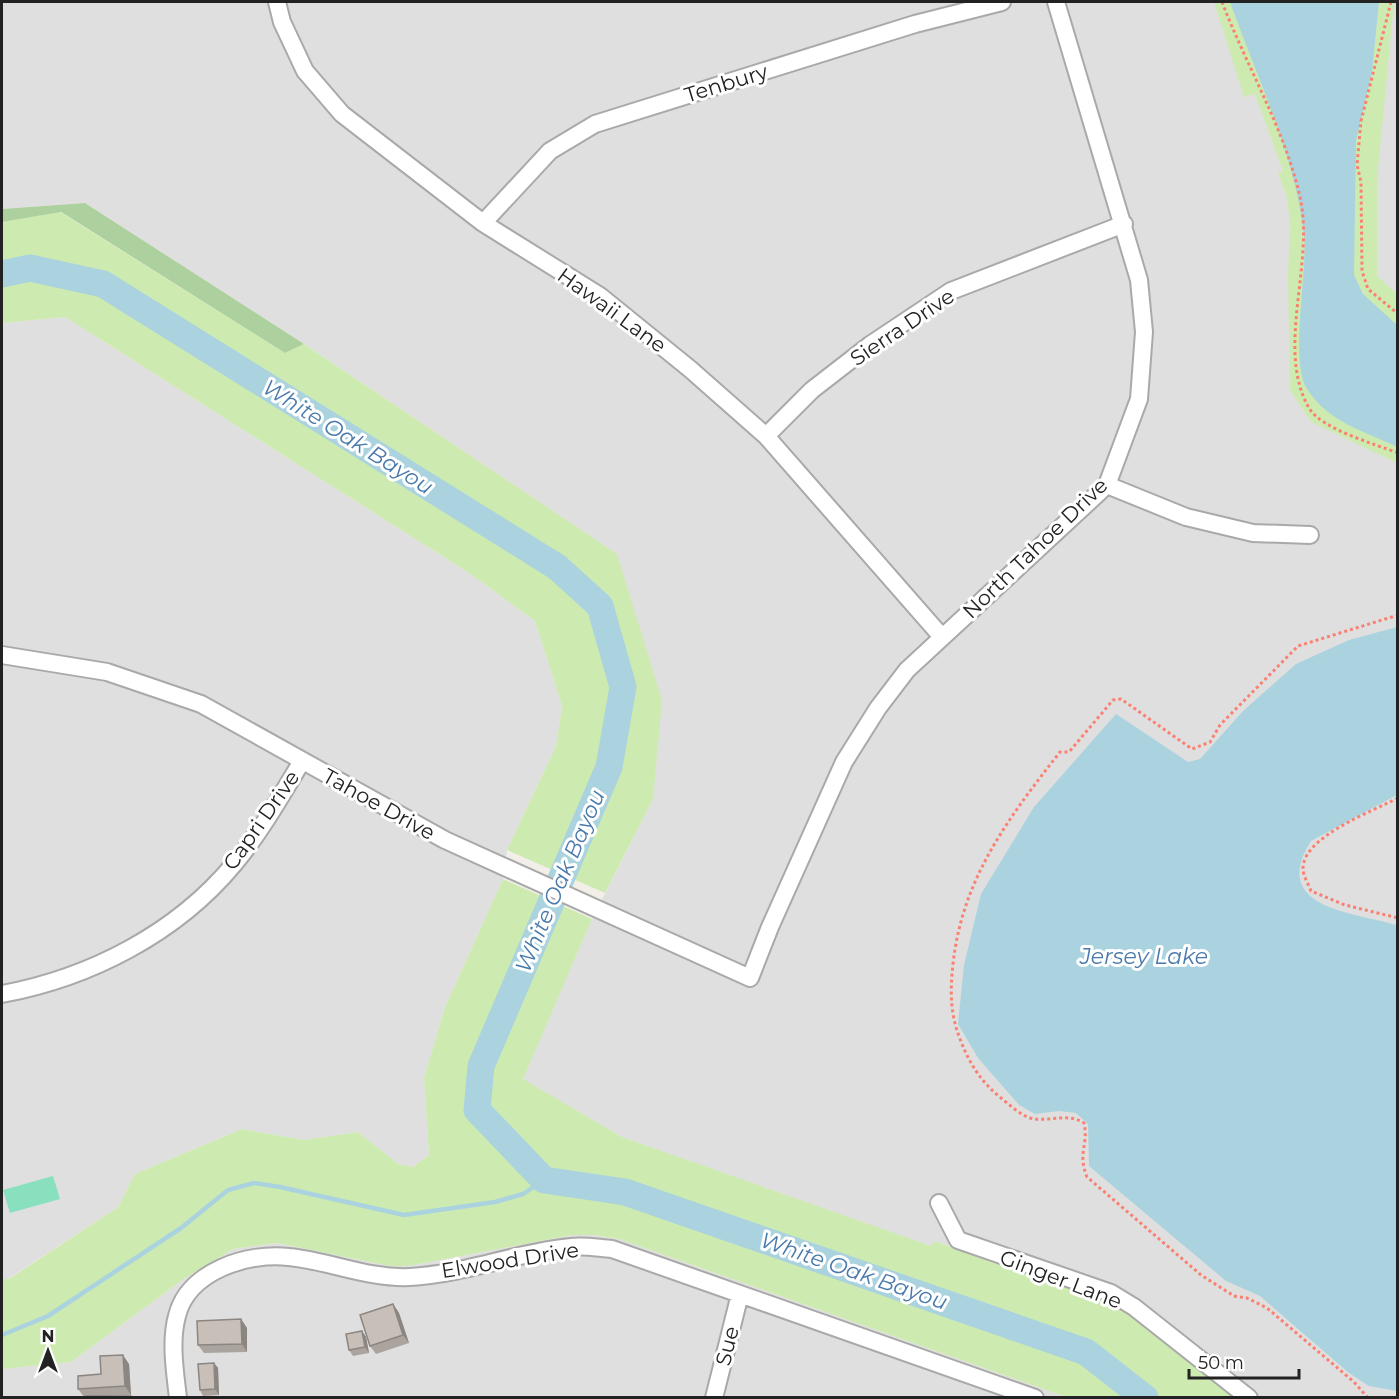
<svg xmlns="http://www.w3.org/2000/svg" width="1399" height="1399" viewBox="0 0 1399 1399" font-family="Montserrat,sans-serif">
  <rect width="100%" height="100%" fill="#f2efe9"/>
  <path fill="#e0dfdf" d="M2,2H1397V1397H1237L1099,1297L935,1241L932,1247L622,1137L522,1079L592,919L653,799L617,554L304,344L85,203L2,209Z
    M65,317L469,573L535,621L562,706L556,746L507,850L503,879L445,1007L437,1034L424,1078L429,1155L413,1167L398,1164L358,1132L304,1140L242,1129L135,1174L118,1207L8,1279H2V323Z
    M572,1235H594L619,1239L1066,1397L2,1398V1369L71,1362L185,1278L233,1249L277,1243L390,1266H408Z"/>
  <path fill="#cdebb0" d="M1214,2H1394L1377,180V276L1397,294V463L1311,422L1290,390L1288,274L1290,223L1287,198L1278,173L1283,171L1255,94L1244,97Z
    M60,212L285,353L304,344L617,554L662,700L653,799L605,893L507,850L556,746L562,706L535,621L469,573L65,317L2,323V222Z
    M503,879L592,919L523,1079L622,1137L931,1246L935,1241L1116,1305L1237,1397H1066L619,1239L594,1235H572L408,1266H390L277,1243L233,1249L185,1278L71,1362L2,1369V1279H9L118,1207L135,1174L242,1129L304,1140L358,1132L398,1164L413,1167L429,1155L424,1078L445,1007Z"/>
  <path fill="#add19e" d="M85,203L304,344L285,353L61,212L2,222V209Z"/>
  <path fill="#88e0be" d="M53,1176L60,1199L10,1213L3,1190Z"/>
  <path fill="#aad3df" d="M1230,2H1379L1372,72L1356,141L1354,275L1363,294L1397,325V447C1364,431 1328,422 1307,389C1289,360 1308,272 1304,235C1296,158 1256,75 1230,2Z
    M1397,627V795L1311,841C1269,908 1352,912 1397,925V1391L1369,1386L1349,1373L1260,1296L1226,1281L1089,1166L1088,1124L1076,1113L1059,1111L1035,1114L1019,1105L978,1058L958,1024L964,965L981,894L1034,807L1116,714L1188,762L1200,759L1243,711L1296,664L1349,640Z"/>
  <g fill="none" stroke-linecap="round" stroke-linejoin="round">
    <path stroke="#aad3df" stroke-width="4.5" d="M2,1335L48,1316L181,1228L228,1190L254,1183L280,1187L404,1215L495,1202L523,1194L544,1180"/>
    <path stroke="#aad3df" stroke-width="27" d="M2,274L30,268L103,284L557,567L600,606L623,687L609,767L481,1066L477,1110L544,1180L625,1192L1086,1352L1145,1398"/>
    <defs>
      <path id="minor" d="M277,2L282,22L305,71L342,114L483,223L600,296L690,369L766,436L942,637
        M483,223L550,151L595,124L915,24L1002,2
        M766,436L812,390L870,345L951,291L1124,224
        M1107,485L1186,517L1253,533L1310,535
        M2,655L107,672L201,704L445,840L750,978L770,927L844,762L878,708L907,670L1107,485L1139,399L1144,332L1139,280L1056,2
        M2,994C89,978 176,934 234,864C260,833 281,796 302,761
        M939,1203L958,1240L1111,1293L1134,1307L1249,1398
        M178,1398C175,1372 170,1341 177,1316C188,1271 248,1252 289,1257C330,1261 368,1279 410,1277C464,1274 517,1252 571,1247C584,1245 598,1248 612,1249L1035,1398
        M714,1398L740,1294"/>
    </defs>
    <use href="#minor" stroke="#a9a9a9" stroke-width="20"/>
    <path stroke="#fa8072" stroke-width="3" stroke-dasharray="3 3" stroke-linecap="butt" d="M1222,2C1246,65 1285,130 1300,197C1315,264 1275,349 1309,408C1321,429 1375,444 1398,453
      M1391,2L1361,121L1357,165L1361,182L1362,271L1368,289L1398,314
      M1398,798C1373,811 1302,837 1303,869C1303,876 1309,885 1311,891L1345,905L1398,918
      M1368,1398L1354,1382L1267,1308L1247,1298L1234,1296L1201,1275L1087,1177C1077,1152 1089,1145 1084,1123C1069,1113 1052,1121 1035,1119C1023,1118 1010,1105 1001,1098C981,1082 969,1063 960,1039C950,1013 950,991 953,964C962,879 1009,817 1060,752H1069L1113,700L1121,699L1192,749L1210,742L1220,725L1298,646L1398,615"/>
    <use href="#minor" stroke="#fff" stroke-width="16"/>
  </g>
  <path fill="#aba49e" d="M393,1304L399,1313L409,1343L376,1354L370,1346Z
    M241,1319L247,1328V1352L204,1353L198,1345Z
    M362,1331L366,1337L369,1353L353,1356L349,1350Z
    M214,1363L218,1368L219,1395L203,1396L200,1390Z
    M129,1364L131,1395L108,1396L133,1398L84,1397L78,1389Z"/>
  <path fill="#8b8681" d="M393,1304L399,1313L409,1343L403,1335Z
    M241,1319L247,1328V1352L242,1344Z
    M362,1331L366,1337L369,1353L365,1347Z
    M123,1355L129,1364L131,1395L125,1386Z
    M214,1363L218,1368L219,1395L215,1389Z"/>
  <path fill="#c7bfb8" stroke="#8b8681" stroke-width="1.5" d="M393,1304L403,1335L370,1346L360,1315Z
    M241,1319L242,1344L198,1345L197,1321Z
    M362,1331L365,1347L349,1350L346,1334Z
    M123,1355L125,1386L78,1389V1376L101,1374L100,1356Z
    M214,1363L215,1389L200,1390L198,1364Z
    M86,1396H131L132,1398H86Z"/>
  <g text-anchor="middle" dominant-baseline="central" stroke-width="6" stroke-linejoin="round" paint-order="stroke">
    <g font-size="21" fill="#222" stroke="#fff">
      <text transform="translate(726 83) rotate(-17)">Tenbury</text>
      <text transform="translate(612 310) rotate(36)">Hawaii Lane</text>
      <text transform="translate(902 327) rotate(-34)">Sierra Drive</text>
      <text transform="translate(1035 548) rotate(-44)">North Tahoe Drive</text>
      <text transform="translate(379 804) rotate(29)">Tahoe Drive</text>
      <text transform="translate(261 820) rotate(-55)">Capri Drive</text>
      <text transform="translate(510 1260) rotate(-9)">Elwood Drive</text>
      <text transform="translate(1061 1279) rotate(21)">Ginger Lane</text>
      <text transform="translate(727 1346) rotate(-76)">Sue</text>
    </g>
    <g font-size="22" font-style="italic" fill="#4a7aab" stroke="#fff">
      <text transform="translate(348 437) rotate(32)">White Oak Bayou</text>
      <text transform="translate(560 881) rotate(-67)">White Oak Bayou</text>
      <text x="1144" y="956">Jersey Lake</text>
      <text transform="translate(854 1271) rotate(19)">White Oak Bayou</text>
    </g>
  </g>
  <rect width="1399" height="1399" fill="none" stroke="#222222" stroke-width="6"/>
  <g transform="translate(48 1351)" stroke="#ffffff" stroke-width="4.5" paint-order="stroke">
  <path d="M0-4.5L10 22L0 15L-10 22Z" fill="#222222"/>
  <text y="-9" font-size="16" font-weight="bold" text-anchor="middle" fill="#222222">N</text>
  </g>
  <path d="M1189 1369v9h110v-9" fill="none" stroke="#222222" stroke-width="3"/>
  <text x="1198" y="1369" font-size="18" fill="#222222" stroke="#ffffff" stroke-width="4.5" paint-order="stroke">50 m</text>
</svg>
